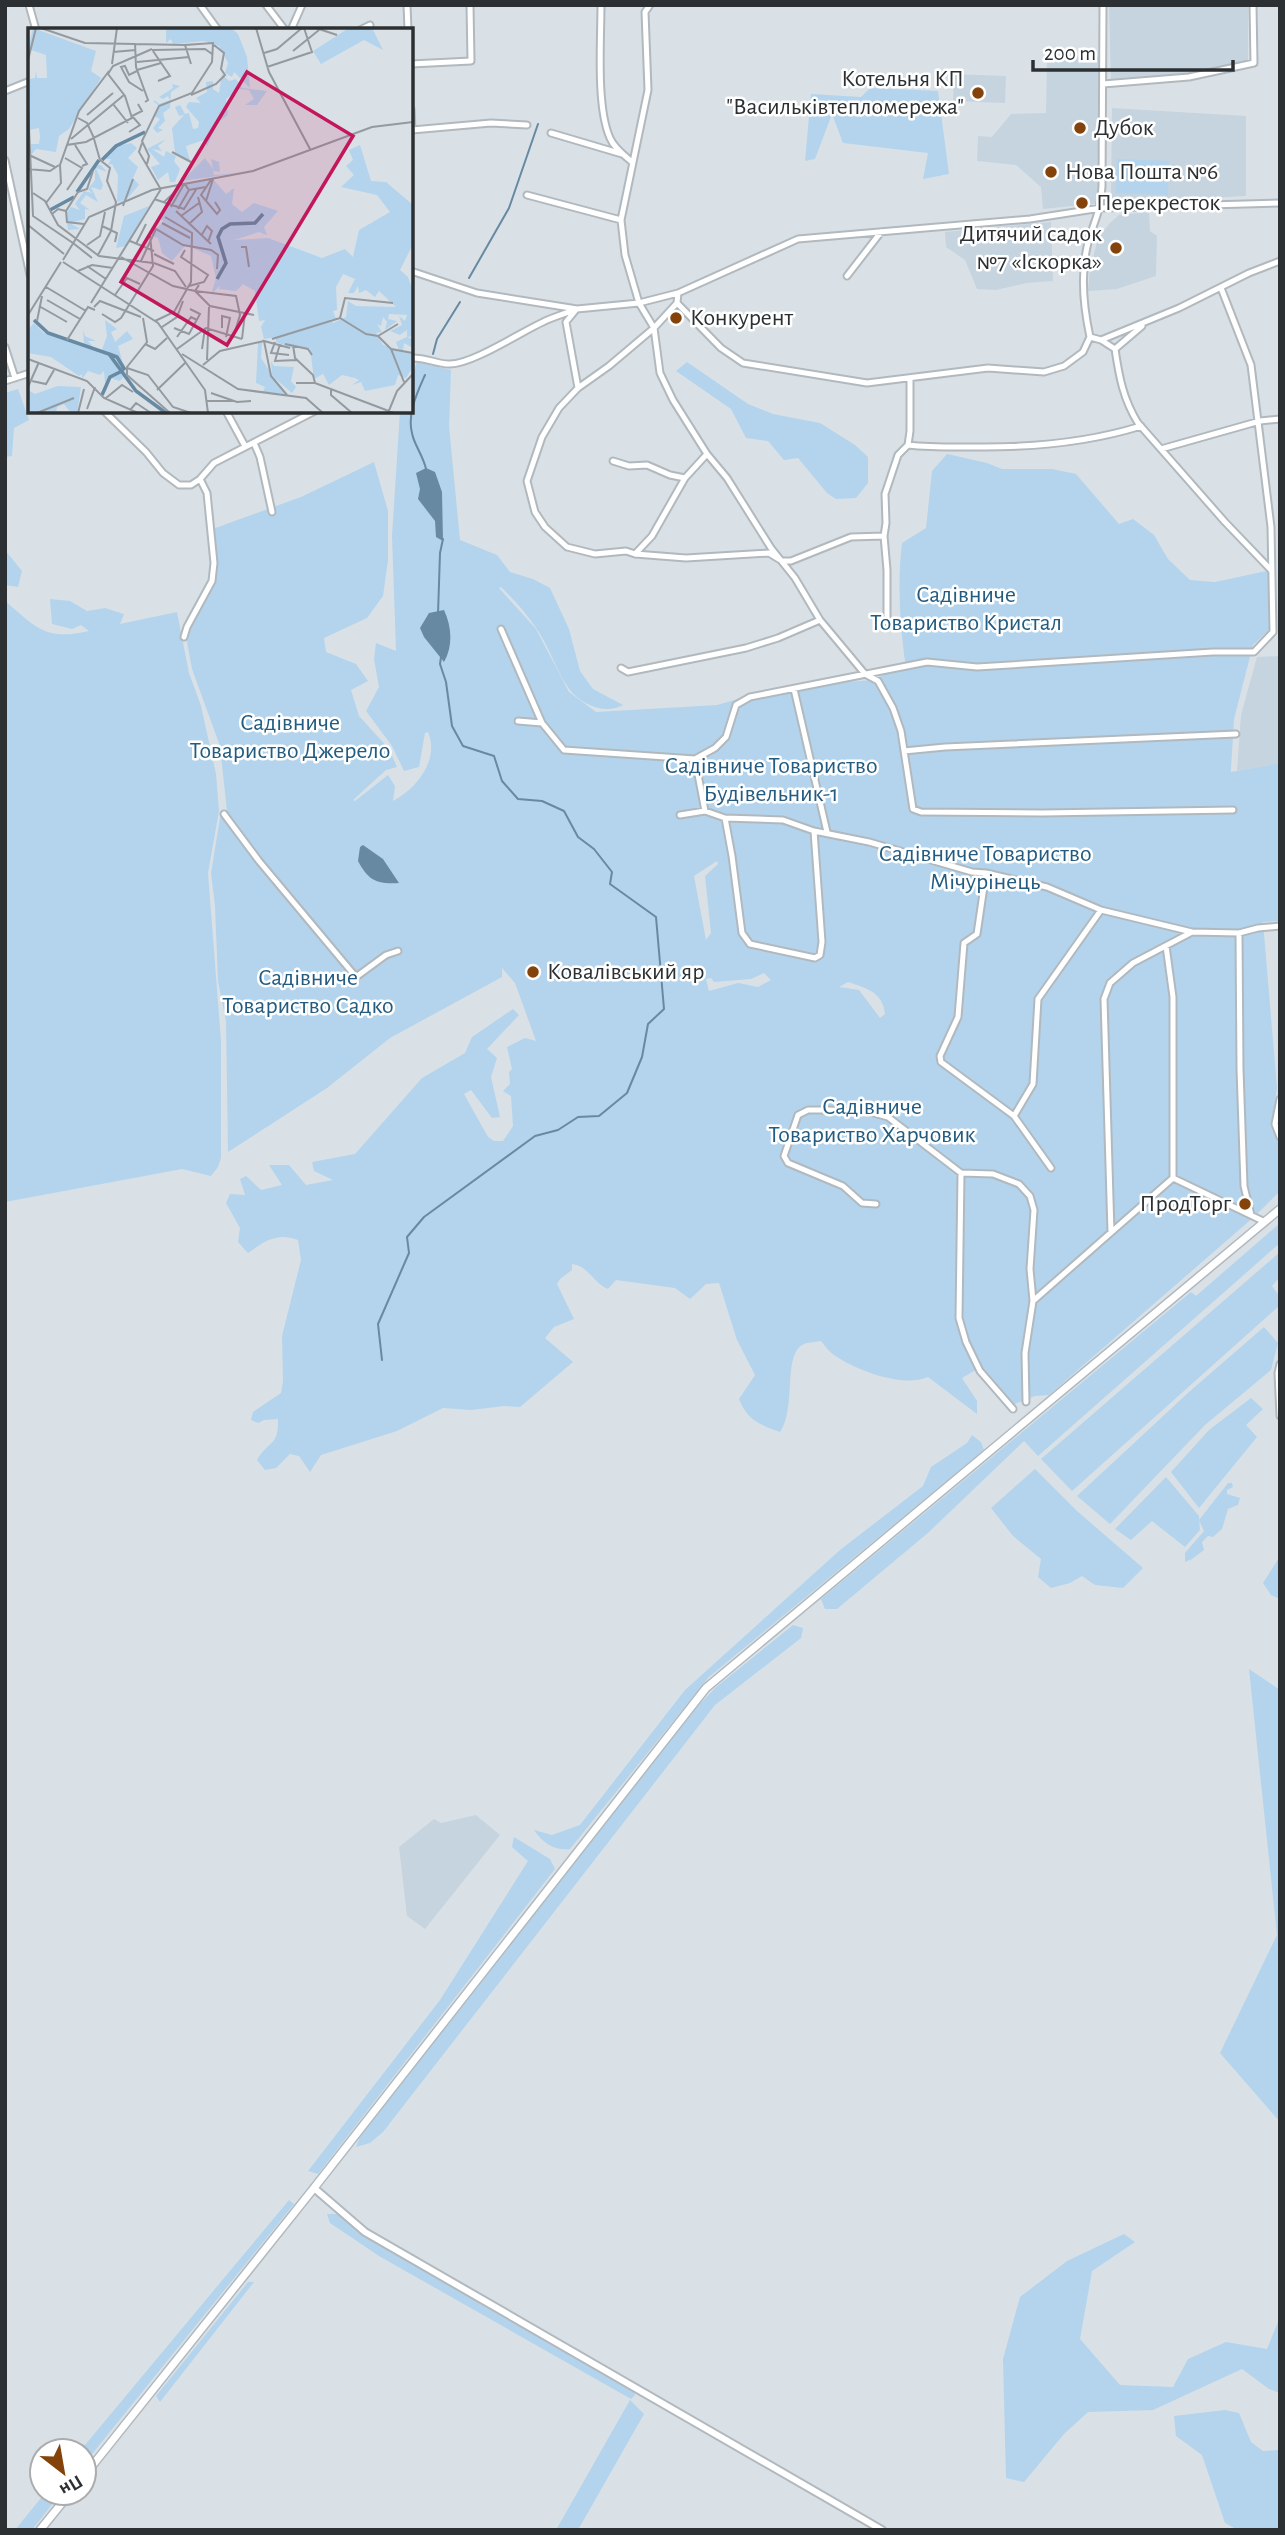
<svg xmlns="http://www.w3.org/2000/svg" width="1285" height="2535" viewBox="0 0 1285 2535" font-family="'Alegreya Sans',sans-serif">
  <rect width="100%" height="100%" fill="#d9e1e7"/>
  <path fill="#c6d4df" d="M1109,5H1248V61L1191,75L1111,82Z
    M1047,55L1103,57L1101,203L1043,209L1041,187L1016,165L977,161L978,136L992,137L1011,114L1046,113Z
    M954,74L1006,76L1005,103L953,101Z
    M1112,108L1246,116V196L1115,203L1111,196Z
    M1149,212L1150,231L1157,236L1156,276L1117,289L1088,291L1090,269L1098,238L1110,223L1119,215Z
    M1051,222L1053,281L1027,283L996,290L977,289L965,260L946,247L945,232Z
    M1280,656V763L1237,771L1241,715L1257,657Z
    M476,1815L500,1835L425,1929L407,1916L399,1847L434,1819L441,1823Z"/>
  <path fill="#b3d4ec" fill-rule="evenodd" d="M870,88L938,91L949,174L923,179L928,153L843,143L832,114L815,159L805,161L811,94L861,97Z
    M1117,159L1169,161L1168,195L1116,193Z
    M417,362L451,370L449,426L460,540L497,555L510,572L533,579L550,588L569,629L580,671L593,689L623,705C605,715 582,705 570,690C556,672 550,647 536,628C526,613 514,600 501,587L499,588L536,629L569,692L596,712L717,705L745,697L832,683L873,680L886,674L906,669C900,627 897,585 902,543L926,528L932,471L947,454L987,463L1002,469H1052L1076,474L1119,524L1133,519L1154,535L1168,559L1190,580L1215,582L1271,570L1270,629L1253,645L1234,719L1231,769V772L1237,771L1280,763V921L1263,922L1277,1088L1272,1122L1280,1149V1191L1255,1216L1049,1395L1035,1396L1012,1405L979,1368L962,1378L977,1401V1414L928,1377C903,1388 859,1371 837,1357C830,1353 825,1346 821,1341C816,1342 809,1342 804,1344C782,1353 797,1408 780,1432C760,1425 747,1420 739,1399L755,1375L737,1340L719,1283L706,1284L690,1299L675,1288L616,1280L608,1289C593,1283 589,1266 572,1264V1270L560,1279L557,1284L574,1319L554,1327L545,1338L573,1362L520,1407L504,1406L471,1410L443,1408L397,1431L321,1455L310,1472L299,1456L290,1454L276,1468L265,1470L257,1460C267,1441 279,1447 278,1419L264,1420L258,1423L251,1420L253,1412L281,1393L283,1381L282,1336L301,1260L298,1240C277,1232 265,1241 248,1253L238,1242L240,1228L226,1203L230,1194L245,1195L240,1179L246,1176L261,1190L282,1185L269,1165H289L306,1185L333,1180L314,1171L312,1162L355,1154L422,1078L465,1053L472,1037L513,1009L519,1015L487,1049L497,1058L491,1077L500,1117L492,1118L471,1090L464,1094L488,1137L494,1141H503L513,1126L511,1096L503,1091L510,1084L509,1072L512,1069L507,1047L525,1038L536,1041L515,983L502,968V977L390,1038L327,1088L228,1152L226,1021L218,981L215,906L211,873L221,812L227,811L220,746L192,669L186,637L213,582L210,530L301,497L374,462L388,511V560L383,596L367,618L324,638L326,652L356,664L368,681L351,690L359,716L389,749L397,767L386,770L353,800L355,801L388,775L395,786L393,801C416,789 440,760 428,732L425,733L419,767L404,771L392,746L366,711L379,687L374,659L376,643L396,651L392,536L400,411H411V378ZM717,861L718,864L705,876L711,933L706,940L694,876ZM764,973L771,980L758,987L738,983L709,991L706,979L711,978L714,982L751,979ZM848,982C866,988 883,992 885,1014L880,1018L859,990L839,987Z
    M687,362L748,404L773,414L820,423L855,445L868,457V483L856,498L836,499L827,493L798,458L784,460L768,441L746,438L731,409L676,371Z
    M18,389L29,420L14,428L12,456L5,457V393Z
    M5,550L22,571L18,587L5,585Z
    M50,599L70,601L87,611L105,608L124,614L120,624L177,612L189,673L201,706L216,774L219,811L208,873L221,1041V1158L218,1167L211,1176L182,1169L5,1202V601C37,628 45,641 89,631L81,625L72,629L52,624Z
    M1280,1223V1243L1038,1456L1024,1441L929,1532L837,1609H825L821,1599L1191,1292L1196,1296Z
    M1280,1252V1277L1272,1286L1280,1297V1305L1072,1491L1041,1459Z
    M1264,1327L1278,1343L1271,1370L1205,1425L1110,1524L1077,1496L1189,1392Z
    M1251,1398L1263,1409L1246,1425L1257,1437L1199,1508L1171,1472L1209,1430Z
    M972,1435L981,1442L984,1450L709,1677L570,1849C554,1851 543,1843 534,1830L552,1835L580,1825L685,1690L840,1550L923,1486L931,1467L967,1443Z
    M1035,1469L1077,1511L1143,1568L1123,1588L1095,1585L1082,1576L1070,1583L1051,1588L1038,1577L1041,1559L1013,1536L991,1508Z
    M1166,1477L1199,1516L1200,1530L1185,1547L1152,1521L1131,1540L1115,1529Z
    M1228,1483H1232L1233,1487L1227,1490V1494L1240,1498L1238,1505L1228,1509L1222,1529L1213,1537L1208,1536L1202,1542L1204,1550L1192,1559L1185,1562V1553L1204,1531L1199,1520Z
    M1280,1556V1599L1271,1595L1263,1583Z
    M793,1625L803,1628L801,1638L715,1705L383,2132L370,2143L356,2147L360,2137L698,1706L715,1688Z
    M1249,1669L1280,1690V2122L1220,2053L1277,1935Z
    M514,1837L550,1859L555,1869L318,2174L308,2171L440,2000L528,1861L512,1847Z
    M289,2200L294,2204L84,2464V2451H80Z
    M327,2214H337L371,2240L633,2389L635,2395L631,2399L379,2256L330,2223Z
    M1124,2234L1135,2242L1092,2271L1080,2339L1120,2385L1173,2387L1188,2359L1226,2342L1267,2349L1280,2317V2393L1269,2389L1242,2369L1153,2410L1088,2412L1064,2434L1024,2482L1006,2478L1003,2359L1020,2297L1067,2261Z
    M248,2282H254L160,2402L156,2396Z
    M630,2400L644,2414L578,2530H556Z
    M1225,2410L1239,2413L1251,2442L1263,2451L1280,2450V2530H1238L1225,2523L1202,2455L1176,2436L1174,2416Z
    M45,2493H61L32,2530H15Z"/>
  <path fill="#6789a1" d="M426,468L435,472L442,492L443,541L436,537L435,521L418,499L420,489L416,473Z
    M444,610C452,627 453,646 444,662L424,637L420,628L429,613Z
    M363,845L383,859L399,883C378,884 369,882 358,861L360,847Z"/>
  <g fill="none" stroke-linecap="round" stroke-linejoin="round">
    <path stroke="#6789a1" stroke-width="2" d="M469,278L509,208L538,124
      M433,354L437,339L460,302
      M425,375C417,393 407,414 412,433C414,445 423,455 426,469
      M438,614L440,553L443,539
      M382,1360L378,1324L409,1253L407,1237L424,1217L535,1136L558,1130L578,1117L599,1116L627,1093L642,1057L648,1024L664,1009L656,917L610,884L612,872L594,849L578,837L564,811L542,801L518,799L502,781L494,756L463,746L452,726L446,682L440,664L441,657"/>
    <defs>
      <path id="minor" d="M29,5L36,30
        M200,5L218,30
        M266,5L285,30
        M407,5L408,30
        M601,5C601,40 596,107 610,138C614,148 624,155 632,162
        M650,5L645,12L648,90L621,220L625,255L639,303L654,328L660,373L673,400L707,454L727,478L771,548L795,578L820,620L865,674L878,681L893,708L901,731L913,809L921,812L1042,813L1233,810
        M1103,5L1102,186C1101,209 1096,217 1089,239C1080,270 1083,305 1090,337L1101,340L1115,349C1119,376 1123,399 1138,423L1225,522L1271,570
        M291,30L302,5
        M360,30L370,25
        M411,64L471,61L470,5
        M1103,84L1189,77L1254,63L1253,5
        M5,91L30,81
        M411,109L412,130L491,123L527,125
        M551,133L622,154
        M5,160L30,275
        M527,195L621,220
        M411,271L477,293L577,309L639,303L678,293L798,239L1030,219L1101,208L1280,203
        M847,276L881,232
        M678,293L677,303L654,328L609,366L578,388L559,408L542,437L527,481L535,512L545,527L567,547L595,554L626,551L635,554L686,558L769,553L782,561H791L851,537L884,536L887,570V622
        M677,303L721,348L743,363L867,383L988,368L1044,372L1064,366L1083,352L1090,337
        M575,311L566,322L578,388
        M1101,340L1179,308L1249,273L1280,261
        M5,347L15,378
        M1115,349L1142,326
        M411,358C425,357 436,364 449,364C471,365 521,332 543,322C553,317 564,314 574,310
        M5,381L30,373
        M104,411L146,452L163,473L179,485H191L200,479L214,463L315,411
        M226,411L245,446
        M254,443L260,457L272,512
        M908,445C934,448 958,447 984,447C1038,447 1090,442 1141,426
        M1161,449L1260,421L1280,419
        M613,461L629,466L647,465L670,475L685,478
        M884,536L886,523L885,494L898,455L908,445L910,431V379
        M635,554L652,536L685,478L707,454
        M501,629L542,723L564,750L695,759L715,748L726,737L736,705L750,697L927,662L977,667L1213,652H1254L1273,632L1271,527L1251,365L1221,288
        M184,637L187,627L212,581L214,563L207,493L200,479
        M621,668L628,672L746,648L778,638L820,620
        M794,689L827,832
        M518,721L542,723
        M904,751L945,747L1236,734
        M695,759L705,811
        M224,814L259,861L356,977L386,955L398,951
        M680,815L705,811L725,818L783,820L814,831L869,842L972,872L986,873L1047,887L1101,910L1192,932
        M725,818L732,856L742,933L750,944L815,958L820,955L822,942L814,831
        M986,873L977,934L964,943L958,1017L940,1056L941,1062L1014,1116L1051,1168
        M1239,933L1240,1069L1244,1186L1251,1215
        M1166,946L1173,997V1178
        M1280,1099L1275,1124L1280,1137
        M1014,1116L1033,1084L1038,999L1101,910
        M961,1173L959,1318L966,1342L980,1371L1013,1409
        M876,1204L862,1203L843,1186L788,1163L784,1156L798,1115L808,1110H828L870,1112L888,1117L961,1173L993,1174L1019,1184L1030,1196L1034,1210L1030,1269L1033,1301L1025,1353L1026,1402
        M1111,1232L1104,999L1110,983L1133,963L1192,932L1239,933L1258,928L1280,926
        M1033,1301L1173,1178L1265,1222
        M1280,1364L1278,1373L1280,1416"/>
      <path id="tertiary" d="M314,2188L365,2232L882,2530"/>
      <path id="secondary" d="M84,2476L314,2188L706,1688L1280,1209
        M40,2530L70,2493"/>
    </defs>
    <use href="#minor" stroke="#b1b9be" stroke-width="9"/>
    <use href="#tertiary" stroke="#b1b9be" stroke-width="10"/>
    <use href="#secondary" stroke="#b1b9be" stroke-width="10"/>
    <use href="#minor" stroke="#fff" stroke-width="5"/>
    <use href="#tertiary" stroke="#fff" stroke-width="6"/>
    <use href="#secondary" stroke="#fff" stroke-width="7"/>
  </g>
  <g fill="#83430a" stroke="#fff" stroke-width="2.5">
    <circle cx="978" cy="93" r="7"/>
    <circle cx="1080" cy="128" r="7"/>
    <circle cx="1051" cy="172" r="7"/>
    <circle cx="1082" cy="203" r="7"/>
    <circle cx="1116" cy="248" r="7"/>
    <circle cx="676" cy="318" r="7"/>
    <circle cx="533" cy="972" r="7"/>
    <circle cx="1245" cy="1204" r="7"/>
  </g>
  <g text-anchor="middle" dominant-baseline="central" stroke-width="5" stroke-linejoin="round" paint-order="stroke">
    <g font-size="24" fill="#2d3032" stroke="#fff" text-anchor="start">
      <text x="964" y="79" text-anchor="end">Котельня КП<tspan x="964" dy="28">"Васильківтепломережа"</tspan></text>
      <text x="1094" y="128">Дубок</text>
      <text x="1065" y="172">Нова Пошта №6</text>
      <text x="1096" y="203">Перекресток</text>
      <text x="1102" y="234" text-anchor="end">Дитячий садок<tspan x="1102" dy="28">№7 «Іскорка»</tspan></text>
      <text x="690" y="318">Конкурент</text>
      <text x="547" y="972">Ковалівський яр</text>
      <text x="1231" y="1204" text-anchor="end">ПродТорг</text>
    </g>
    <g font-size="24" fill="#235c80" stroke="#fff">
      <text x="966" y="595">Садівниче<tspan x="966" dy="28">Товариство Кристал</tspan></text>
      <text x="290" y="723">Садівниче<tspan x="290" dy="28">Товариство Джерело</tspan></text>
      <text x="771" y="766">Садівниче Товариство<tspan x="771" dy="28">Будівельник-1</tspan></text>
      <text x="985" y="854">Садівниче Товариство<tspan x="985" dy="28">Мічурінець</tspan></text>
      <text x="308" y="978">Садівниче<tspan x="308" dy="28">Товариство Садко</tspan></text>
      <text x="872" y="1107">Садівниче<tspan x="872" dy="28">Товариство Харчовик</tspan></text>
    </g>
  </g>
  <g transform="translate(28 28)">
    <rect width="385" height="385" fill="#d9e1e7"/>
    <path d="M5,0L68,23L63,43L73,50L41,101L31,108L28,124L8,121L3,127V116H11L12,109L11,100L1,102L2,51L7,50L8,43L9,50H19L18,27L0,21ZM138,0H203L210,6L219,29L222,60L206,44L204,49L197,45L200,35L191,18L176,13L145,16L143,11L138,15ZM321,0H344L355,22L336,12L293,36L285,23ZM194,46L201,53L208,51L214,60L239,63L229,77H217L226,71L221,62L211,61L198,71L200,87L190,94L179,118L176,112L158,118L162,133L147,125L144,100L156,87L151,88L147,79L152,77L157,86L161,85L165,101L170,100L171,94L158,79L161,74L173,75L168,70L179,64L178,54L185,53V61L191,65ZM144,56L152,58L143,64L142,80L135,85L137,93L130,100L135,102L129,105L125,100L132,91L126,88L133,77H130L126,74V72L131,76L142,72L140,68L135,71L131,69L145,60ZM138,111L130,118L134,123L124,121L136,129L138,123L148,128L146,133L152,141L147,154H142L140,144L130,152L123,139L132,136L119,121ZM103,115L109,120L100,130L110,139L105,150L111,157L98,172L89,174L90,147L84,136L80,137L83,131H76L84,119ZM332,117L343,153L358,154L385,177V216L372,242L380,249L385,263V308L379,309L385,311V320L376,315L375,322H371L368,314L379,309V302L372,307L362,303L374,297L371,288L377,293L379,287L361,286L360,291L369,293L357,302L359,294L355,289L353,298L349,296L354,304L348,305L355,317L385,326V339L378,350L370,347L367,357L337,363L333,354L324,357L331,352L327,350L314,347L301,357L295,346L286,351L282,320H264L248,314V309L236,311L233,299L237,292L231,293L227,263L215,256L208,263L191,261L192,257L183,267L188,250L183,228L158,217L144,233L134,225L130,210L122,207L136,193L131,191L151,156L185,151L198,166L206,160L204,176L214,184L226,175L250,183L236,199L239,207L231,204L206,212L240,210L294,230L317,221L325,229L331,202L362,184L349,167L313,159L326,147L318,138L325,132L321,122ZM315,246L327,251L320,265H326L330,258L331,265L338,262L347,269L351,263L368,279L328,278L320,273L318,289L305,295L302,291H308L305,283L309,282L308,259ZM177,130L185,141L183,131L191,134L192,144L185,143L186,147L211,145L154,153ZM67,137H73L79,144L68,140L75,157L73,162L63,159L70,174L58,167L52,175L62,182L57,181V191L42,195L52,201L40,202L38,186L43,179L52,182L47,176L56,163L64,165L60,161L67,152ZM121,178L98,218L88,220L96,188ZM77,292L89,301L83,304L87,314L99,303L105,311L90,318L98,346L92,353L82,350L78,364L76,343L72,347L60,343L54,351V346L51,348L23,329L0,325V302L6,295L16,305L56,318L55,302L57,308L68,313H60L65,319L61,321L73,324L79,308ZM234,314L233,330L257,366L235,364L237,359L228,355L230,315ZM243,333L246,338L266,339L263,353L268,359L264,365L244,348ZM30,358L53,359L49,385H43L36,376L29,379L28,385H0V362L7,366Z" fill="#b3d4ec" fill-rule="evenodd"/>
    <path fill="none" stroke="#6789a1" stroke-width="3.5" d="M74,132L88,118L117,104M49,164L71,132M22,182L46,169M189,251L198,235L190,209L194,201L202,196L227,195L235,186M6,292L20,305L81,326L108,363L138,385M81,326L89,329L97,342M74,367L82,349L94,343"/>
    <path fill="none" stroke="#949a9f" stroke-width="2" d="M13,0L57,15L157,17M228,0L241,44L282,121M288,0L309,7M107,15L108,39L120,72L117,74M124,22L177,21L184,26M125,23L142,48L130,53M265,23L291,2M85,24L108,22M236,25L249,21L274,0M0,32L8,0M109,34L161,29M84,36L89,0M239,39L284,24L276,0M109,42L133,35M109,43L101,47L97,38L93,39L101,54L115,63M163,67L188,56L197,47L193,41L196,25L186,17M85,76L100,95M0,78L5,188L45,215M59,87L85,65M50,90L59,95L66,110M101,104L112,97L104,88L114,83L110,76M43,111L96,67M66,111L72,132L82,140L79,153L88,174L83,203L70,227M114,115L111,124L132,160M39,117L51,83L81,43M47,117L59,136L54,138M144,124L163,134M1,127L27,139M37,130L54,140L39,162M119,136L121,128L114,113L131,78L164,65L184,34L185,15L157,17L163,36M0,141L22,143L31,137M183,152L173,167L189,186L192,182L187,174M156,155L161,162L178,159M5,165L17,173L30,197L71,228L125,235M126,171L156,181L169,160M178,173L185,151M18,175L33,155L32,137L39,117L58,114L104,90L97,68L80,46L85,38L124,21M135,175L150,161L164,136M95,178L105,151M143,179L156,156M150,181L161,162M38,183L39,194L56,196M148,183L183,216M24,186L30,181L38,183L50,164L59,161L65,143M153,188L171,175M134,195L162,210M161,196L174,184L170,169M0,197L36,226M74,198L89,205L87,214M173,208L179,198L184,203L180,214M102,213L126,223M45,215L64,230M108,216L118,196M59,217L72,208L77,184M213,219H218L221,239M157,222L153,229L180,247L176,254L161,258M126,226L146,236M93,229L145,258L167,263L182,278L226,287M35,232L61,189L124,162L225,143L344,99L385,94M113,233L128,201L155,217L183,222L190,227L189,241M35,234L130,295L177,362L180,385M126,235L147,243L158,259M59,238L78,251M50,243L64,237L85,240M171,257L167,263L208,268L212,287L205,310M18,259L58,283M87,267L99,250L112,256M19,272L52,291M63,275L133,161M11,278L39,294M66,279L72,273L113,289M74,286L87,294L93,290L125,238L122,207M0,287L33,234M115,290L119,314L99,339V347L142,385M312,290L338,306L350,308L363,321L385,325M312,290L317,270L365,275M9,293L14,268M127,293L146,284L163,254L164,205L137,189M134,299L149,289L155,273M146,300L161,306L172,286L162,281M194,300V288L202,290L198,309M350,308L370,296M149,309L163,289L169,292M214,311L217,285M244,311L312,290M39,312L60,279L67,282M247,314L243,325L261,327M117,316L127,321L139,310M252,316L247,333L269,332M257,316L280,321L284,327M265,317L267,330L285,347L287,355M149,321L178,300L214,311M174,321L177,300M363,321L376,354M154,326L210,361L278,370L295,385M0,331L59,353L76,370L110,385M179,332L181,279M175,337L192,323L236,313M99,340L120,347L145,379L163,385M4,353L18,356L26,342M268,355H287L366,385M0,359L11,334M129,362L157,335M303,362V367L324,385M183,365L209,374L223,373M259,367L243,348L236,313L262,320M78,370L94,357L105,364M179,373H206M59,381L67,359M103,381L108,375L123,385M9,385L46,370M50,385L56,361M360,385L369,363L385,346"/>
    <path fill="#c2185b" fill-opacity="0.15" stroke="#c2185b" stroke-width="3.5" d="M219,44L325,108L199,317L93,254Z"/>
    <rect width="385" height="385" fill="none" stroke="#2d3032" stroke-width="3.5"/>
  </g>
  <rect width="1285" height="2535" fill="none" stroke="#2d3032" stroke-width="14"/>
  <g transform="translate(63 2472) rotate(149)"><circle r="33" fill="#ffffff" stroke="#abacad" stroke-width="2"/>
  <path d="M0-5L12 26L0 18L-12 26Z" fill="#83430a"/>
  <text y="-10" font-size="19" font-weight="bold" text-anchor="middle" fill="#2d3032">Пн</text>
  </g>
  <path d="M1033 60v10h200v-10" fill="none" stroke="#2d3032" stroke-width="3.5"/>
  <text x="1044" y="60" font-size="21" fill="#2d3032" stroke="#ffffff" stroke-width="5" paint-order="stroke">200 m</text>
</svg>
